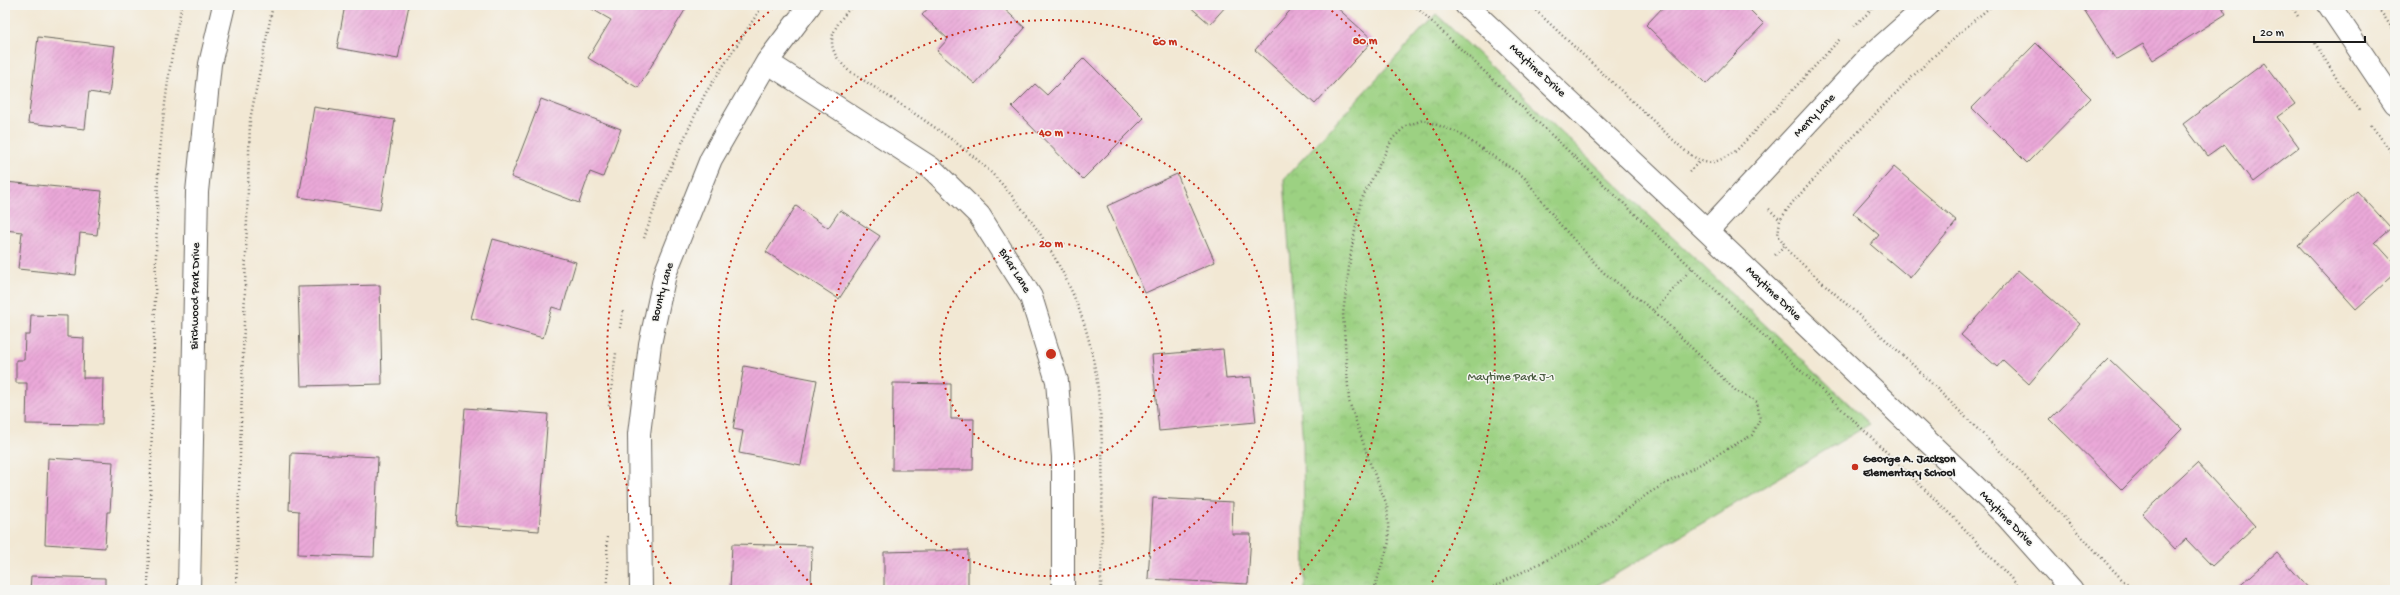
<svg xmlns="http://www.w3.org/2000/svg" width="2400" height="595" viewBox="0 0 2400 595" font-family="'Gochi Hand',sans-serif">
  <defs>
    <pattern id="park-crowns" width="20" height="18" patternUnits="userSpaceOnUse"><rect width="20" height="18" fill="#9cd182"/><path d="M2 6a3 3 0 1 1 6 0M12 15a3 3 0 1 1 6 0" fill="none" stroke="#86b370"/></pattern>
    <pattern id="building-hatch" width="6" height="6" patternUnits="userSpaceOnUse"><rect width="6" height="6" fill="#eaa8d8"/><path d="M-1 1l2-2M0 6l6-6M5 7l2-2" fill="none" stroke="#c890b9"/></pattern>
  </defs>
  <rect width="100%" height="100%" fill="#f6f6f2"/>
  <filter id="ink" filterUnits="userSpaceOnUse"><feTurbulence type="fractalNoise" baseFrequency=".025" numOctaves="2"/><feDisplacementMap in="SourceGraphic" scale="8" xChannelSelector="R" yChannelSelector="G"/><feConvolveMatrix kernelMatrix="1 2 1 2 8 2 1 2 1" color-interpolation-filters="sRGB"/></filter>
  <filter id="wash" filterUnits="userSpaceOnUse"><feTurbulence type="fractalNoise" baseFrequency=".012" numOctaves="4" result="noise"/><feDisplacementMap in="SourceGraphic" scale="16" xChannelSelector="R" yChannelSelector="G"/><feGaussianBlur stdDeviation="0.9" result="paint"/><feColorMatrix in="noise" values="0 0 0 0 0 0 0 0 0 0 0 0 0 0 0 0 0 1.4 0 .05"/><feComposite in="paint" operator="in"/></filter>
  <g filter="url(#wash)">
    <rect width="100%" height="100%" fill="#f2e8d4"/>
    <path fill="url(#park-crowns)" stroke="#5c764f" d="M1436,14L1870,424L1589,590H1305L1303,445L1284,179Z"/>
    <g id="blocks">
      <path fill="url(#building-hatch)" d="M345,5H409L398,59L337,48Z
        M585,5H688L638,88L588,58L611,20Z
        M931,5H1000L1025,28L975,84L937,51L948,39L922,15Z
        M1188,5H1227L1210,24Z
        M1295,5H1334L1373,40L1315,104L1255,50Z
        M1665,5H1745L1764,24L1706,84L1646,25Z
        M2088,5H2221L2226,14L2153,60L2143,44L2116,60L2083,8Z
        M38,37L115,46L109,95L89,92L85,129L28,123Z
        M2036,43L2091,98L2027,163L1972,108Z
        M1084,58L1144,118L1083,179L1012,107L1035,84L1047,95Z
        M2264,63L2295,104L2277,117L2299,147L2253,182L2224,144L2207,156L2183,124Z
        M541,99L621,129L603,177L590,172L579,203L511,177Z
        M314,107L395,120L380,210L299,197Z
        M1894,167L1957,221L1910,278L1871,245L1879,235L1853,213Z
        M1177,174L1215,262L1145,293L1107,206Z
        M5,182L102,191L97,235L80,233L76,275L18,269L22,232L5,230Z
        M2357,191L2391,228L2375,242L2395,264V274L2356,309L2298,245Z
        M796,206L828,228L840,210L880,236L839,299L766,252Z
        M493,239L576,262L562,310L552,307L543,338L471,318Z
        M2018,270L2080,324L2029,384L2003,360L1997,367L1961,335Z
        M380,285L382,384L301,386L298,287Z
        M31,315L67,316V337L84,338L83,378H103L102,425L26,424L27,383H16V360H24L25,335H30Z
        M1223,349L1226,379L1251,377L1256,422L1159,431L1152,355Z
        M2109,359L2182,429L2122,490L2050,419Z
        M744,366L817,380L801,465L739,453L743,431L733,429Z
        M893,383L951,384V419H974L973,470H892Z
        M465,408L548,414L539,531L456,525Z
        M291,453L378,457L374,557L298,554L299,511L289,510Z
        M48,458L113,462L110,512H107L105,548L45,544Z
        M2197,463L2255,526L2212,566L2186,539L2175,549L2142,514Z
        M1153,498L1233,502L1232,534H1251L1248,584L1148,579Z
        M732,544L812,546L811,590H730Z
        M968,550V590H884V552Z
        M2277,553L2310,590H2235Z
        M31,576L105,578V590H30Z"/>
    </g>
  </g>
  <g filter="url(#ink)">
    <use href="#blocks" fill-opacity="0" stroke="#67635c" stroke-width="1"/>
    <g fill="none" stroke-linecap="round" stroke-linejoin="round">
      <defs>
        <path id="minor" d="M1466,5L1707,231L2006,516L2072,590
          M2329,5L2395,103
          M767,62L931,168L979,215L1031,297L1057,381L1063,457V590
          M1707,231L1867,59L1928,5
          M189,590L197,192L210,64L224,5
          M641,590L639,434L650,344L665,274L711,159L767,62L810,5"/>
      </defs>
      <use href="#minor" stroke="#67635c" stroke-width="24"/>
      <path stroke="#67635c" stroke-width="2.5" stroke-dasharray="1 3" stroke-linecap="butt" d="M853,5C832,28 821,45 848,70C890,98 935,125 974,157C998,177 1016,200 1034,225C1060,262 1081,305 1091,349C1108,423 1101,514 1101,590
        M1414,5L1874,440L1956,520L2022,590
        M1530,5L1683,149C1706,167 1711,166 1736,151L1841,38
        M1993,5C1919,64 1856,134 1792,203L1780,220L1778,235L1790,253L1907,359L2022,473L2132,590
        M2291,5L2299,18
        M2376,5L2395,32
        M1854,26L1877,5
        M2315,43L2340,84L2361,112
        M2371,125L2395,157
        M682,143L705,94L763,5
        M1689,172L1699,162
        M1769,209L1780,220
        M644,238L664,182L680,148
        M1775,255L1784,246
        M1654,311L1692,268
        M620,328L623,310
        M609,406L616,353
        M607,537L608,590
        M148,590L158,173C163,116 169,60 182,5
        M236,590L250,120L273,5
        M1374,590L1389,542L1387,505L1370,463L1349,401L1343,314L1351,252L1361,200L1393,138L1406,126L1423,120L1457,132L1524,177L1558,222L1603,272L1654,311L1736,391L1757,402L1760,419L1752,435L1649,493L1582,542L1487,590"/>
      <use href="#minor" stroke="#fff" stroke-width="22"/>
    </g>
  </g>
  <g fill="none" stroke="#c8321e" stroke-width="2" stroke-dasharray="2 4">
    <circle cx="1051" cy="354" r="111"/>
    <circle cx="1051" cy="354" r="222"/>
    <path d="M816 589A333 333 0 1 1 1286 589"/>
    <path d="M674 589A444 444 0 0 1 775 7M1327 7A444 444 0 0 1 1428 589"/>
  </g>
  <circle fill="#c8321e" stroke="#f6f6f2" stroke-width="1.5" cx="1855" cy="467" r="4"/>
  <g text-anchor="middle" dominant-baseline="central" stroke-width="3" stroke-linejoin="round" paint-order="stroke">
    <g font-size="12" fill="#1c1c1c" stroke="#f6f6f2">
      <text transform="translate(1537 71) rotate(43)">Maytime Drive</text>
      <text transform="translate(1815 116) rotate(-47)">Merry Lane</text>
      <text transform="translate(1014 271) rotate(58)">Briar Lane</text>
      <text transform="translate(663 292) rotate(-75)">Bounty Lane</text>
      <text transform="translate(1773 294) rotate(44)">Maytime Drive</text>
      <text transform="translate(196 296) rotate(-89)">Birchwood Park Drive</text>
      <text transform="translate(2006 519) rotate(46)">Maytime Drive</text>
    </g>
    <g font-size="12" fill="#495b40" stroke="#f6f6f2">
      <text x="1511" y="378">Maytime Park J-1</text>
    </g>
    <g font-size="12" font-weight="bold" fill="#1c1c1c" stroke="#f6f6f2" text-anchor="start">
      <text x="1863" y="460">George A. Jackson<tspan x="1863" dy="14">Elementary School</tspan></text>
    </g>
  </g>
  <circle cx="1051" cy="354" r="6" fill="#c8321e" stroke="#f6f6f2" stroke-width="2"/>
  <g font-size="12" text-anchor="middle" font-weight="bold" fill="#c8321e" stroke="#f6f6f2" stroke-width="3" stroke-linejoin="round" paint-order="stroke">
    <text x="1365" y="44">80 m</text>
    <text x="1165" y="45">60 m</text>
    <text x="1051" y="136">40 m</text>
    <text x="1051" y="247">20 m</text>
  </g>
  <rect width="2400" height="595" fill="none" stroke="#f6f6f2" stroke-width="20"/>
  <path d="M2254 36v6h111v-6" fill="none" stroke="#1c1c1c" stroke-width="2"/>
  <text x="2260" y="36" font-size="12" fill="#1c1c1c" stroke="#f6f6f2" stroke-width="3" paint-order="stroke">20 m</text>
</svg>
